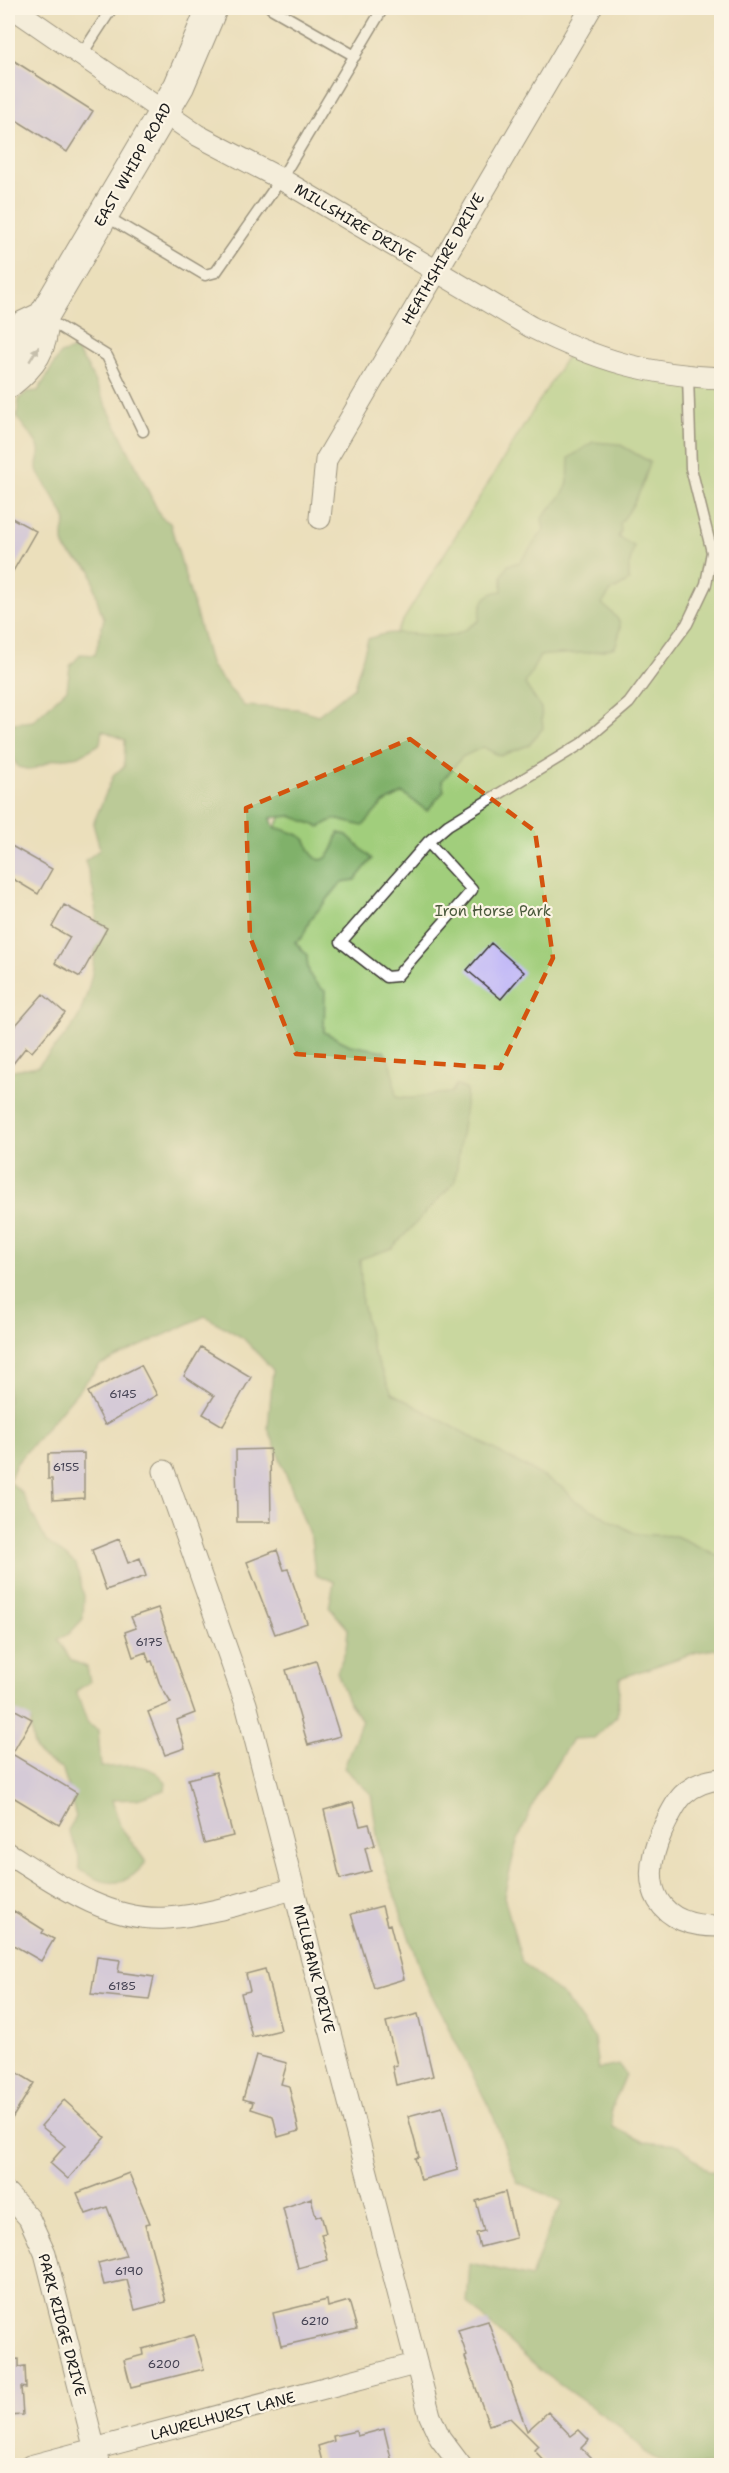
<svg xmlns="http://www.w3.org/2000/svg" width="729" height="2473" viewBox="0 0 729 2473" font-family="'Shantell Sans',sans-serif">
  <rect width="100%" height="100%" fill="#fcf5e5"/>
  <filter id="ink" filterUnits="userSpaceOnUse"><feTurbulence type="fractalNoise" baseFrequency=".0167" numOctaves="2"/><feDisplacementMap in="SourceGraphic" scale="12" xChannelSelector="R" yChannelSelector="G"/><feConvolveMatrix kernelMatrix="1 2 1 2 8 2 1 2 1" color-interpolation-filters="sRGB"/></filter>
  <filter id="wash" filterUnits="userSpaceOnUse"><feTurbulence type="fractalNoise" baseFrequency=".008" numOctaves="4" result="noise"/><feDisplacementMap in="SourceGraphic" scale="24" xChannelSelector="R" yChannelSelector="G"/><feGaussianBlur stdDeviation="1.35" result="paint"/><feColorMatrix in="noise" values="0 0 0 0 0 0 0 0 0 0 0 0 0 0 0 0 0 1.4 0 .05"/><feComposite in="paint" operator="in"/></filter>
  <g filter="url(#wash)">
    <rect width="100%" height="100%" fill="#ebdfbb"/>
    <path fill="#a1ce7b" stroke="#5e754c" stroke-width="1.5" d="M572,348L721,378V1619L368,1401L249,869Z"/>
    <path fill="#80b16b" stroke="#4e6644" stroke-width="1.5" d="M75,349L87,366L161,517L170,523L211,666L244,706L298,709L318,715L354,687L368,639C398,626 421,638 450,636C459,636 471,625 479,621C481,602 483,593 502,591V576L508,565L520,562L544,530L542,519C549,507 560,501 566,488C570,481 568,467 569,458L593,442L619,444L650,462C643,486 636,504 620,523L621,531L618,537L634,546L629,566V581L610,592L602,604C622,621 624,622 615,647C589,656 566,652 540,656L525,684L541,708L543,728L529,745L500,756L483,747L462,757L442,781L444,791L427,811L403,793L382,804L363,826L334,819L320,827L291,816L271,818L274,827C284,830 296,832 305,839C309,843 308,851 313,855C327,871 336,842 338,833L347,835L372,859L355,880L342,882L310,920L302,938L295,942L307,955C307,973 311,981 325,991L324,1032L350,1045L384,1051L392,1067L396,1097C415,1101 432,1093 451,1093L456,1085L467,1090L455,1182L392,1248L360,1259L362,1303L373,1352L392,1393L564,1488L574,1500L636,1534L676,1536L721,1557V1648L697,1652L620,1678L617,1716L594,1738L572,1739L537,1795L516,1845L504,1896L522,1962L565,1998L594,2038L598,2069L619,2065L626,2075L611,2110L613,2127L644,2142L679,2145L708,2171L721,2174V2465H666L644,2452L620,2427L543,2373L467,2303L470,2263L531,2277L550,2226L563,2202L517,2182L493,2115L423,1978L379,1849L371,1794L344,1768L362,1720L349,1704L337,1672L346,1649L348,1629L329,1607L334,1582L315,1574L311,1539L268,1428L273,1370L243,1338L205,1316L100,1365L16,1464L9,1481L22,1493L46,1541L76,1564L84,1596L83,1619L69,1634L58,1639L71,1660L87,1667L90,1682L76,1691L88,1724L98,1730L101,1767C129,1768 145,1758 166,1782L165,1790L137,1799L112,1800L120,1826L146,1862C125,1889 105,1887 79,1869V1856L68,1830L76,1817L63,1770C36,1756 31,1751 31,1721L8,1709V1226L10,1225L8,1215V1071L38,1066C50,1052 75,1028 81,1011C99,966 102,906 85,861L100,849L93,824L114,774L124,767L125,740L102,730L100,744L79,756L53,760L31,770L18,767L8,749V729L14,723L33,721L67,689L70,666L81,654L95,655L104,618C95,601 96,589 91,570C70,553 56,552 66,521C59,503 47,489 38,472C34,464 41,457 39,449C36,438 23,428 17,417L19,399L27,392L38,391L60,354Z"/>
    <g id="blocks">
      <path fill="#bbb2f9" d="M8,57L93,111L67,152L8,115Z
        M8,516L36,531L8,580Z
        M8,844L52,869L38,894L8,876Z
        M64,905L107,928L80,977L55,963L70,937L52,927Z
        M491,943L524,972L501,999L467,970Z
        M43,994L65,1013L32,1052L26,1047L8,1070V1034Z
        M201,1347L251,1377L223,1426L203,1414L214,1396L184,1376Z
        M141,1365L157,1395L105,1425L88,1392Z
        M270,1449L271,1522H237L236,1450Z
        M84,1453V1498L53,1500L52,1479H48V1454Z
        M119,1539L128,1563L140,1558L146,1576L106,1590L92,1550Z
        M277,1550L284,1570L288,1569L307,1623L275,1634L247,1562Z
        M158,1608L195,1713L177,1720L185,1748L165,1755L148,1712L171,1703L160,1685L152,1661L149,1662L146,1652L133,1657L125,1632L136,1628L131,1617Z
        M316,1661L340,1736L308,1745L286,1670Z
        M8,1706L32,1719L12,1754L77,1793L59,1825L8,1794Z
        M216,1772L233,1836L204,1843L188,1779Z
        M353,1802L360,1826L369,1824L375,1845L365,1848L371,1871L340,1879L324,1810Z
        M382,1906L387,1925L390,1924L404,1979L374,1988L351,1914Z
        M14,1911L44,1930L42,1933L54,1939L41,1961L8,1942V1920Z
        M97,1957L120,1960L118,1972L154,1977L149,2000L91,1994Z
        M265,1969L281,2030L252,2037L241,1993L250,1991L246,1974Z
        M418,2014L433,2076L396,2085L392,2066L397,2065L386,2022Z
        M256,2055L287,2063L281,2084L289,2086L299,2131L278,2137L273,2116L251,2109L253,2102L243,2099Z
        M8,2067L34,2083L8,2125Z
        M64,2100L105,2137L68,2179L50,2163L65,2146L41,2126Z
        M442,2107L458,2170L421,2180L415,2158L419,2157L408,2116Z
        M129,2173L150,2223L145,2224L166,2302L135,2310L127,2280L104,2285L98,2263L126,2256L107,2207L86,2214L77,2193Z
        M505,2192L516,2238L480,2247L476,2233L484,2231L476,2201Z
        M311,2198L316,2217L321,2215L326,2233L321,2234L328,2260L298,2268L283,2208Z
        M327,2300L328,2307L349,2301L357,2329L281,2346L273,2313Z
        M488,2321L527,2431L548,2412L571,2436L579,2430L589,2440L581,2448L599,2466H549L534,2450L538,2446L510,2418L489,2425L465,2357L467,2356L458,2330Z
        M194,2335L204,2369L131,2387L124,2360L143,2355L142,2349Z
        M19,2359V2367L25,2366L26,2388L21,2387L23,2415L8,2416V2360Z
        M384,2429L392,2462L378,2466H323L318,2446L334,2441L333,2436L356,2431L357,2436Z"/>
    </g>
  </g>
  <g filter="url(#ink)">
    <use href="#blocks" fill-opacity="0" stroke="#3b3934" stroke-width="1.5"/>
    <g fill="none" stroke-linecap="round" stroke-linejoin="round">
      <defs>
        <path id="service" d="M271,8L355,56
          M82,54L112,8
          M104,215L205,275L216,272L281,179L383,8
          M45,318L107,356L143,431
          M428,842L472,890L397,976L386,977L341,942L428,842L448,825L581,744L629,703L687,624L706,584L712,552L691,468L688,376"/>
        <path id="minor" d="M13,8L197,135L281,179L531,327C597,360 647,375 722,378
          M320,518L326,460L591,8
          M164,1471L246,1704L430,2416L440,2438L461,2466
          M722,1779C708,1780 693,1785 683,1795C674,1804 668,1819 662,1831C637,1887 657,1928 722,1926
          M8,1853C55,1883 108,1922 167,1918C210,1915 252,1900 293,1889
          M8,2194L29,2218L45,2253L99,2466
          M30,2466L415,2364"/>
        <path id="secondary" d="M8,355L24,326L43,317L179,86L212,8
          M8,383C32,364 44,348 43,317"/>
      </defs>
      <use href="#service" stroke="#3b3934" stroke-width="13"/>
      <use href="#minor" stroke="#3b3934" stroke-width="23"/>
      <use href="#secondary" stroke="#3b3934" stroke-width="32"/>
      <use href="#service" stroke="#fff" stroke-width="10"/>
      <use href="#minor" stroke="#fff" stroke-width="21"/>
      <use href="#secondary" stroke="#fff" stroke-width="30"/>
    </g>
    <defs><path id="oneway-solid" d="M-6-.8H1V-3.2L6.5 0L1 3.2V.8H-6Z" transform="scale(1.5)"/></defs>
    <use fill="#999" href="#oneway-solid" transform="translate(34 354) rotate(-59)"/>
  </g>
  <path d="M0 0H729V2473H0ZM410,739L535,831L553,958L500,1068L296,1054L250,937L246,808Z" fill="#ebdfbb" fill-opacity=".55" fill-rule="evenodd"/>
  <path fill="none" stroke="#d4530e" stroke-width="4.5" stroke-dasharray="12 8" stroke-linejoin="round" d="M410,739L535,831L553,958L500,1068L296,1054L250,937L246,808Z"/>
  <g text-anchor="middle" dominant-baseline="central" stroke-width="4.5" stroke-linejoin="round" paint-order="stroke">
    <g font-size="12" fill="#444253">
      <text x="123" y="1394">6145</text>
      <text x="66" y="1467">6155</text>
      <text x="149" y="1642">6175</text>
      <text x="122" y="1986">6185</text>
      <text x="129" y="2271">6190</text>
      <text x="315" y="2321">6210</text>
      <text x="164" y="2364">6200</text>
    </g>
    <g font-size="15" fill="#1c1c1c" stroke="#fcf5e5">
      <text transform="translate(133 165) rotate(-60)">EAST WHIPP ROAD</text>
      <text transform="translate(355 223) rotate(31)">MILLSHIRE DRIVE</text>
      <text transform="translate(443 259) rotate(-60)">HEATHSHIRE DRIVE</text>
      <text transform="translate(314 1969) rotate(76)">MILLBANK DRIVE</text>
      <text transform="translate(62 2325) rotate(75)">PARK RIDGE DRIVE</text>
      <text transform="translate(223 2416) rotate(-15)">LAURELHURST LANE</text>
    </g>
    <g font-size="15" fill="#4b5a3d" stroke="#fcf5e5">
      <text x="493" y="911">Iron Horse Park</text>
    </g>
  </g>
  <rect width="729" height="2473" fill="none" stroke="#fcf5e5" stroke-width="30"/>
</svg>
